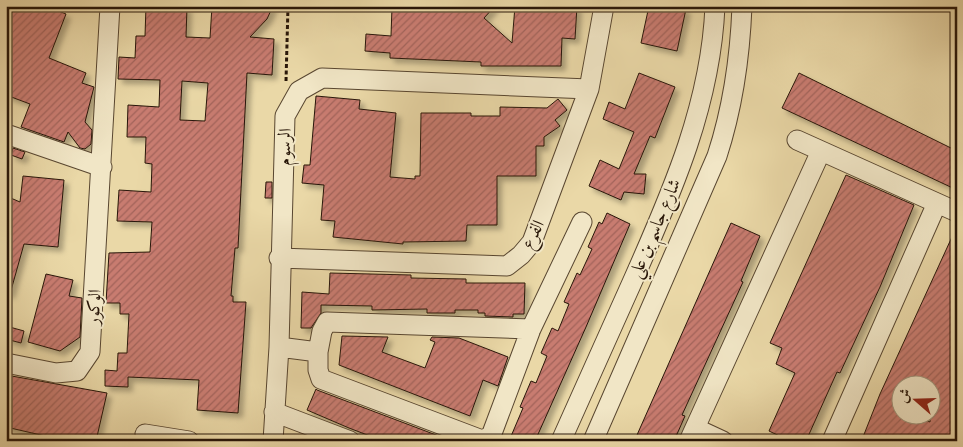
<svg xmlns="http://www.w3.org/2000/svg" width="963" height="447" viewBox="0 0 963 447" font-family="'EB Garamond',Amiri,serif">
  <defs>
    <pattern id="building-hatch" width="6" height="6" patternUnits="userSpaceOnUse" patternTransform="scale(1.25)"><rect width="6" height="6" fill="#c87b70"/><path d="M-1 1l2-2M0 6l6-6M5 7l2-2" fill="none" stroke="#a2645a"/></pattern>
    <filter id="shadow"><feDropShadow dx="4.5" dy="4.5" stdDeviation="2.5" flood-color="#0004"/></filter>
  </defs>
  <rect width="100%" height="100%" fill="#ead8a7"/>
  <filter id="stains"><feTurbulence type="fractalNoise" baseFrequency=".004" numOctaves="4"/><feColorMatrix values="0 0 0 0 .2 0 0 0 0 .09 0 0 0 0 .02 0 0 0 .5 -.17"/></filter>
  <radialGradient id="worn" r=".72"><stop offset=".6" stop-color="#630" stop-opacity="0"/><stop offset="1" stop-color="#630" stop-opacity=".3"/></radialGradient>
  <path fill="url(#building-hatch)" stroke="#281608" fill-rule="evenodd" filter="url(#shadow)" d="M6,6H46L66,14L49,58L86,73L82,83L94,87L85,122L92,130L91,144L85,149L80,148L68,132L64,142L21,127L30,104L6,95Z
    M146,6L187,7L186,37L210,38L212,6H273L267,19L250,37L274,39L272,75L247,73L238,248H235L231,296H233V302H246L238,413L197,410L199,380L128,377V387L105,386V370L117,371L118,353H127L129,314H120V303H106L109,253L150,252L152,222L117,221L119,190L151,192L152,164L145,163L146,137H127L128,105L159,107L160,80L118,79L119,57L135,58L136,36H145ZM182,81L208,83L205,121L180,120Z
    M450,6H495L484,18L512,43L515,6H577L575,39L562,38L561,66H481V62L390,58V53L365,51L366,34L391,36L392,7L447,10Z
    M649,6H674L686,9L677,51L641,43Z
    M639,73L675,87L655,138L650,136L634,174H646L644,194L624,192L621,200L589,186L600,160L619,169L634,132L603,119L609,102L625,109Z
    M799,73L957,151V190L782,108Z
    M316,96L360,100L359,109L396,113L390,177L415,179V176H420L421,113H471V116H500V107L547,108L558,99L567,110L555,120L560,126L544,137V146H536V176H497V225H467L466,241L403,242V244L333,237L335,221L321,220L324,185L302,183L304,165H310Z
    M13,148L25,152L22,159L11,155Z
    M846,175L914,205L880,287L840,373L837,372L806,441H790L769,431L795,373L776,364L782,348L770,343Z
    M23,176L64,180L58,247L24,244L10,294L6,293V196L20,202Z
    M266,182H272V198H265Z
    M607,213L630,224L586,327L535,441H509L523,408L520,407L531,381L536,383L547,356L541,353L552,328L558,331L569,304L564,302L577,273L580,275L592,249L588,247L599,222L602,224Z
    M731,223L760,236L741,281L743,282L682,415L685,416L674,441H650L637,435Z
    M957,226V418L951,431L957,434V441H871L863,437L880,394ZM900,384H930V422L921,418L919,422L900,414Z
    M330,273L411,275V278L466,279V283H525L524,314H513V317L485,316V313H478V310H455V313H427V309L372,310V306L321,305V313L311,328H301L302,292L329,294Z
    M46,274L73,280L69,296L82,298L80,337L60,351L28,342Z
    M6,326L24,331L21,343L6,339Z
    M342,336L388,337L382,352L425,368L435,342L430,340L432,337L459,338L508,357L498,386L483,380L470,416L339,365Z
    M6,375L107,393L96,441H67L6,427Z
    M316,389L317,390L452,441H383L349,428L307,410Z"/>
  <g fill="none" stroke-linecap="round" stroke-linejoin="round">
    <defs>
      <path id="minor" d="M6,134L102,167
        M797,140L957,212
        M279,258L507,266L521,255L532,242L589,89L604,6
        M279,347L318,352V370L321,379L482,440L491,436L531,329L582,222
        M318,352L322,331L327,322L531,329
        M6,363L56,373L77,371L90,352L110,6
        M274,412L350,441
        M695,428L723,441
        M145,434L189,441
        M273,441L279,347L285,116L299,91L322,78L589,89
        M561,441C586,386 610,332 634,278C673,190 711,103 715,6
        M593,441L717,156C733,107 740,58 742,6
        M689,441L821,151
        M832,441L937,203"/>
    </defs>
    <use href="#minor" stroke="#584630" stroke-width="21"/>
    <path stroke="#281608" stroke-width="3" stroke-dasharray="4 2.5" stroke-linecap="butt" d="M286,81L288,6"/>
    <use href="#minor" stroke="#f1e6c6" stroke-width="19"/>
  </g>
  <g text-anchor="middle" dominant-baseline="central" stroke-width="4" stroke-linejoin="round" paint-order="stroke">
    <g font-size="18" fill="#281608" stroke="#f1e6c6">
      <text transform="translate(284 147) rotate(-88)">الرسوم</text>
      <text transform="translate(654 228) rotate(-67)">شارع جاسم بن علي</text>
      <text transform="translate(532 234) rotate(-63)">الفرع</text>
      <text transform="translate(93 307) rotate(-86)">الوكور</text>
    </g>
  </g>
  <rect width="963" height="447" fill="none" stroke="#ead8a7" stroke-width="25"/>
  <rect x="8" y="8" width="948" height="432" fill="none" stroke="#281608" stroke-width="2.5"/>
  <rect x="12" y="12" width="938" height="422" fill="none" stroke="#281608"/>
  <g transform="translate(916 400) rotate(290)"><circle r="24" fill="#f1e6c6" stroke="#a1937a"/>
  <path d="M0-4L9 19L0 12L-9 19Z" fill="#8f2418"/>
  <text y="-8" font-size="14" font-weight="bold" text-anchor="middle" fill="#281608">ش</text>
  </g>
  <rect width="100%" height="100%" filter="url(#stains)"/>
  <rect width="100%" height="100%" fill="url(#worn)"/>
</svg>
